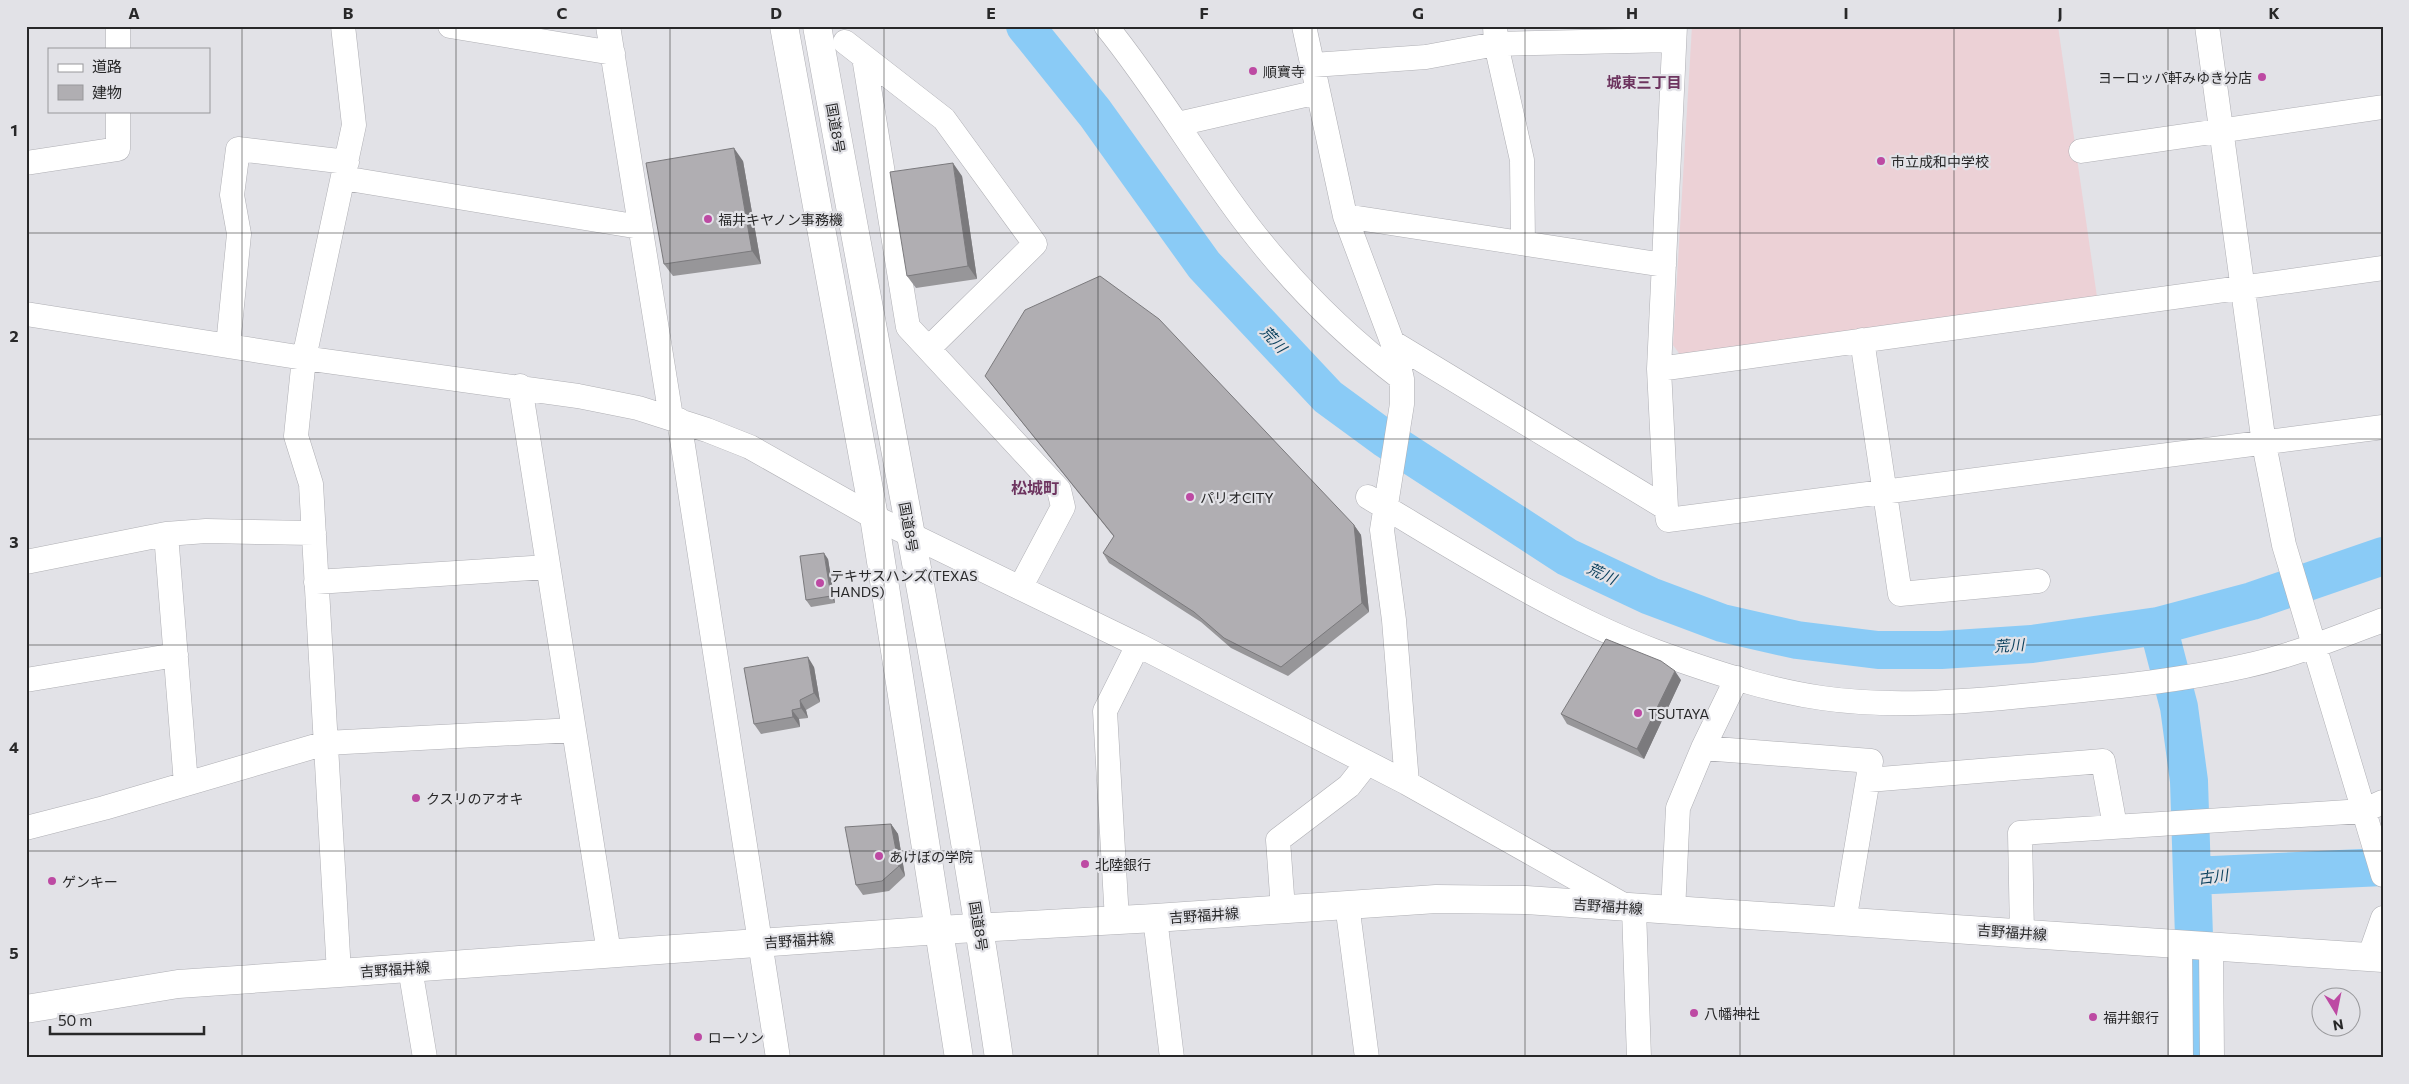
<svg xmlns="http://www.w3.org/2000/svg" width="2409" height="1084" viewBox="0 0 2409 1084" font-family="Commissioner,'Noto Sans JP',sans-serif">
  <rect width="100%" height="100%" fill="#e2e2e7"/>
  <path fill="#ecd1d6" d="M1692,26H2058L2097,297L1681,356L1673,345Z"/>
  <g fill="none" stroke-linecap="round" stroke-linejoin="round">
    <path stroke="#8acbf6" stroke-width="38" d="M1025,26L1095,113L1204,265L1328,397L1384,438L1567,557L1650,596L1722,623L1797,640L1878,650H1941L2032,644L2158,626L2252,601L2383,556
      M2158,626L2179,707L2189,781L2192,876
      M2198,1058L2192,876L2383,867"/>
    <defs>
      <path id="minor" d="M450,26L613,53
        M608,26L671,417
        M1106,26C1158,90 1199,162 1249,227C1293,284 1344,335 1402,379
        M1304,26L1345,216L1396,352L1402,379V404L1382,530L1394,620L1407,783
        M1495,26L1496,44L1522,160L1523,243
        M1675,26L1659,369L1666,508L1668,520L2383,427
        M2207,26L2264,444L2284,545L2383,875
        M845,42L944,119L1035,244L929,348
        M118,49V26
        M864,57L908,327L1059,490L1063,507L1020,588
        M1313,65L1426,57L1496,44L1674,40
        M1178,124L1318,92
        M2081,151L2383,107
        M26,163L118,149V111
        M343,178L640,227
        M1345,216L1664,265
        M26,314L304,358L578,396L638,408L707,430L750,447L874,517L1138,645L1407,783L1627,907
        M1862,340L1900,594L2038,581
        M1392,342L1666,508
        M228,346L239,234L232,195L238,149L347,162
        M1659,369L2383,268
        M520,386L609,953
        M679,420L778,1058
        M1368,497C1459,551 1558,615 1657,652C1710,671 1766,690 1822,698C1889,708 1965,702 2032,695C2103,688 2175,682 2245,666C2292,656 2338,637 2383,620
        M166,534L186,784
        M26,562L166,534L206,531L314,533
        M316,582L548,567
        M26,680L176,655
        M1703,748L1871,761L1844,922
        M1868,780L2103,761L2115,826
        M26,828L104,808L326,743L574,730
        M1347,904L1367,1058
        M1283,909L1278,840L1349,786L1367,763
        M1634,909L1639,1058
        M1673,911L1678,808L1703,748L1737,678
        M1155,918L1172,1058
        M1117,920L1105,711L1138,645
        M2022,933L2020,833L2363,811L2383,802
        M2180,944L2181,1058
        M2211,946L2212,1058
        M2369,958L2383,918
        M410,968L425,1058
        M339,973L311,484L296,436L304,358L354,125L343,26"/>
      <path id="major" d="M26,1009L178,984L339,973L939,930L1155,918L1436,899L1526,900L2383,958"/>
      <path id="highway" d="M784,26L874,517L959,1058
        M817,26C879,370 948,712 999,1058"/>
    </defs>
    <use href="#minor" stroke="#afafb4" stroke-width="25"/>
    <use href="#major" stroke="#afafb4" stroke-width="29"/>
    <use href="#highway" stroke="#afafb4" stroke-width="29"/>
    <use href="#minor" stroke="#fff" stroke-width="24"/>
    <use href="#major" stroke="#fff" stroke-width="28"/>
    <use href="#highway" stroke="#fff" stroke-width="28"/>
  </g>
  <path fill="#979699" d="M743,161L761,264L673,276L664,264Z
    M962,176L977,279L916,288L907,276Z
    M985,376L1354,525L1361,535L1369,612L1288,676L1231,648L1201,622L1109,563L1103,553L1114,537L992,385Z
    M828,559L835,603L811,607L806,600Z
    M814,667L820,702L806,710L808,718L799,719L800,727L761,734L754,724Z
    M1681,680L1644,759L1567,724L1561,714Z
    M891,824L898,834L905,876L889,891L863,895L856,885Z"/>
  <path fill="#7b7a7d" d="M734,148L743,161L761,264L752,251Z
    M953,163L962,176L977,279L968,266Z
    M1354,525L1361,535L1369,612L1362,603Z
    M824,553L828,559L835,603L831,596Z
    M808,657L814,667L820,702L814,693Z
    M1675,671L1681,680L1644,759L1637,749Z
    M800,700L806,710L808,718L801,708Z
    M792,710L799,719L800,727L793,717Z
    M891,824L898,834L905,876L899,866Z"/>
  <path fill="#b0aeb2" stroke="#7b7a7d" d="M734,148L752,251L664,264L646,163Z
    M953,163L968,266L907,276L890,172Z
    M1100,276L1159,319L1354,525L1362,603L1281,667L1224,638L1194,612L1103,553L1114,536L985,376L1025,310Z
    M824,553L831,596L806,600L800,556Z
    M1606,639L1661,661L1675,671L1637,749L1561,714Z
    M808,657L814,693L800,700L801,708L792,710L793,717L754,724L744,668Z
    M891,824L899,866L882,881L856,885L845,827Z"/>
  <path fill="none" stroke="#282829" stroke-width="1" stroke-opacity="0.55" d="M242,26V1058M456,26V1058M670,26V1058M884,26V1058M1098,26V1058M1312,26V1058M1525,26V1058M1740,26V1058M1954,26V1058M2168,26V1058M26,233H2383M26,439H2383M26,645H2383M26,851H2383"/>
  <g fill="#bd4aa3" stroke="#e2e2e7" stroke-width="2">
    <circle cx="1253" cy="71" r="5"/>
    <circle cx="2262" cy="77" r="5"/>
    <circle cx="1881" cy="161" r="5"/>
    <circle cx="708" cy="219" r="5"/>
    <circle cx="1190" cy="497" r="5"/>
    <circle cx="820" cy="583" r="5"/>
    <circle cx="1638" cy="713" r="5"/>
    <circle cx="416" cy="798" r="5"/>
    <circle cx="879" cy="856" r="5"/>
    <circle cx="1085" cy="864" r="5"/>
    <circle cx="52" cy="881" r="5"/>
    <circle cx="1694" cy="1013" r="5"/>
    <circle cx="2093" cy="1017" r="5"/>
    <circle cx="698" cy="1037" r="5"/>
  </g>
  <g text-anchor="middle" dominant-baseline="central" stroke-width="4.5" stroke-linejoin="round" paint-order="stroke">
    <g font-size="14" fill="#282829" stroke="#e2e2e7" text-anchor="start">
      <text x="1263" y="71">順寶寺</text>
      <text x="2252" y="77" text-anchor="end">ヨーロッパ軒みゆき分店</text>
      <text x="1891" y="161">市立成和中学校</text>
      <text x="718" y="219">福井キヤノン事務機</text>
      <text x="1200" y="497">パリオCITY</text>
      <text x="830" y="575">テキサスハンズ(TEXAS<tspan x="830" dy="16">HANDS)</tspan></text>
      <text x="1648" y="713">TSUTAYA</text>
      <text x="426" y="798">クスリのアオキ</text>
      <text x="889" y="856">あけぼの学院</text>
      <text x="1095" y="864">北陸銀行</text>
      <text x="62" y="881">ゲンキー</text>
      <text x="1704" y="1013">八幡神社</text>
      <text x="2103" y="1017">福井銀行</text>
      <text x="708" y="1037">ローソン</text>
    </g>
    <g font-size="14" fill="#282829" stroke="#e2e2e7">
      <text transform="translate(836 128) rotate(80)">国道8号</text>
      <text transform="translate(909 527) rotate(80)">国道8号</text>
      <text transform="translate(1608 906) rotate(4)">吉野福井線</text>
      <text transform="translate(1204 915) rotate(-4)">吉野福井線</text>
      <text transform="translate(979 926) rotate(81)">国道8号</text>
      <text transform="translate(2012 932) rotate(4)">吉野福井線</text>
      <text transform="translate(799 940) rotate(-4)">吉野福井線</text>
      <text transform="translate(395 969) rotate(-4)">吉野福井線</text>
    </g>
    <g font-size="15" font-weight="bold" fill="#6d345f" stroke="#e2e2e7">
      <text x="1644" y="82">城東三丁目</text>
    </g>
    <g font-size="15" font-style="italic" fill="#093f5c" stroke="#e2e2e7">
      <text transform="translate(1274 339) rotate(47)">荒川</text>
      <text transform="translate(1602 573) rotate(25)">荒川</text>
      <text transform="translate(2009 645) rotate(-4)">荒川</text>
      <text transform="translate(2213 876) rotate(-7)">古川</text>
    </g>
    <g font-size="16" font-weight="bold" fill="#6d345f" stroke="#e2e2e7">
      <text x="1035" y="487">松城町</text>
    </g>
  </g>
  <rect width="2409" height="1084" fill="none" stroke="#e2e2e7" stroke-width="55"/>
  <rect x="48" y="48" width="162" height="65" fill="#e2e2e7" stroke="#98989b"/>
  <rect x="58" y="64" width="25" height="8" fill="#ffffff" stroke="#98989b"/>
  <text x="92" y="72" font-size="15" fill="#282829">道路</text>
  <rect x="58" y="85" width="25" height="15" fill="#b0aeb2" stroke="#98989b"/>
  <text x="92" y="98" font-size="15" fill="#282829">建物</text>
  <g transform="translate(2336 1012) rotate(170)"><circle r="24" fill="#e2e2e7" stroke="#98989b"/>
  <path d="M0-4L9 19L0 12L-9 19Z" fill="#bd4aa3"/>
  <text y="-8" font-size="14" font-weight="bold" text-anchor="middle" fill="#282829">N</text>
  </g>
  <path d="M50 1026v8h154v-8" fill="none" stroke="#282829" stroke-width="2.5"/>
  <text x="58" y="1026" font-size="15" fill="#282829" stroke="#e2e2e7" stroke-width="4" paint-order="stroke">50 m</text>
  <rect x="28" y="28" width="2354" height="1028" fill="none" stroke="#282829" stroke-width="2"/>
  <g font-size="16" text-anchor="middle" font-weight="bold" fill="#282829">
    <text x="134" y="19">A</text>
    <text x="348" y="19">B</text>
    <text x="562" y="19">C</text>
    <text x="776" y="19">D</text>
    <text x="991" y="19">E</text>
    <text x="1204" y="19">F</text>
    <text x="1418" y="19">G</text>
    <text x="1632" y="19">H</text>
    <text x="1846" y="19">I</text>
    <text x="2060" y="19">J</text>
    <text x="2274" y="19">K</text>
    <text x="14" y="136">1</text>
    <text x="14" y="342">2</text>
    <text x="14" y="548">3</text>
    <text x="14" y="753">4</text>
    <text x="14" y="959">5</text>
  </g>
</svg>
